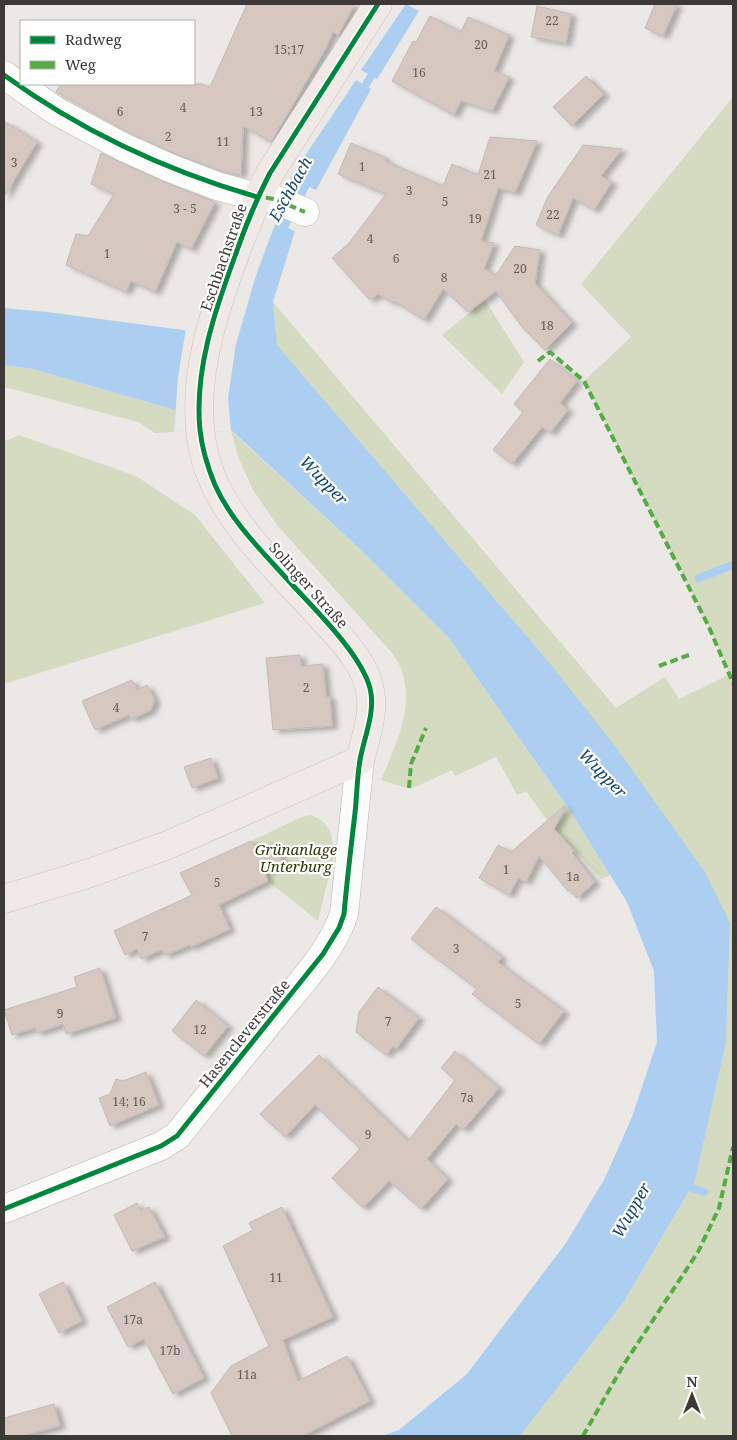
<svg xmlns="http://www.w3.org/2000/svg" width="737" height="1440" viewBox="0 0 737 1440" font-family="'Noto Serif',serif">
  <defs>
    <filter id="shadow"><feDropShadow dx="5.5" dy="3" stdDeviation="2.5" flood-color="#0004"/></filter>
  </defs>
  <rect width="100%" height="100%" fill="#ece8e6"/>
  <path fill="#d5dbc1" d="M733,97V1436H520L623,1303L695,1181L726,1043L730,923L544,656L277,345L273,302L616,708L665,677L679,699L730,674L708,625L584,381L631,337L581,284Z
    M485,300L524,362L502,394L442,335Z
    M4,365L33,369L175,410L174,432L155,433L138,422L4,387Z
    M231,431L359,548L449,638L569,809L611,875L601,879L543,815L526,791L517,795L496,757L455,776L452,770L413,788H407L381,780C398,739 421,696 393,654L277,525L253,490L239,459Z
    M19,435L136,476L195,515L265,603L4,684V441L11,439Z
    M311,815C333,824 333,837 333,859L318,921L268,881L251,841L302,817Z"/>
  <path fill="#accef0" d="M406,4L419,11L377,79L361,70Z
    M356,80L371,89L316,190L290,178Z
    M276,222L295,231L273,302L277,345L544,656L613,743L705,872L730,923L726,1043L695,1181L623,1303L520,1436H382L399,1430L467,1374L566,1243L605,1178L632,1117L657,1042L654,971L627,902L569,809L449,638L359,548L232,431L174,432L175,410L33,369L4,365V308L47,312L191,331L236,344L256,275Z"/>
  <path fill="#ece8e6" d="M277,220L296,229L295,231L276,222L265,248L245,308L236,344L228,398L231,431L174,432L178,377L186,328L234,341L243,307L263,247L274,221Z"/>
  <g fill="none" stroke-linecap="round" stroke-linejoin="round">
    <path stroke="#accef0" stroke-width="8" d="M360,94L376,68
      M281,233L310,177
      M699,578L733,565
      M682,1185L704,1192"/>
  </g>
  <path fill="#d6c8c1" stroke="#bfbbba" filter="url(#shadow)" d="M247,4H355L338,35L333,32L326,48L271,142L243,126L241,175L222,171L176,154L130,133L56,92L61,84H202L210,87Z
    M655,4H677L663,36L645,28Z
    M537,6L571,14L566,43L531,37Z
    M430,16L461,32L468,17L509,35L494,71L509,77L492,111L461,101L454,115L392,81L413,41L416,42Z
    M586,76L604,94L572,126L553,107Z
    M4,121L37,142L4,197Z
    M490,137L537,141L515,193L498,188L481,241L494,243L484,269L496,275L515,246L540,250L535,283L572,323L545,350L522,327L496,291L468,312L443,289L424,320L394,301L393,303L378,294L370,300L332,258L349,243L386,194L338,174L351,143L386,158L385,161L443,186L452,164L478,175Z
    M583,145L622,149L601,176L612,182L594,210L573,198L558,235L536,225L547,198Z
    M101,153L164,182L215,202L191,249L177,242L155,292L131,281L126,292L66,265L76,234L88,236L114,194L91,184Z
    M550,359L577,381L560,403L568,410L550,433L542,427L512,464L493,450L523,412L514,404Z
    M300,655L301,666L323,664L326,697H330L332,726L273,730L266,658Z
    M132,680L137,690L147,685L155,701L150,711L131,719L129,715L95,730L82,701Z
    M211,758L218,778L192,788L184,767Z
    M564,806L566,807L554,829L574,851L572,853L595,882L577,898L570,890L568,891L539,856L526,882L518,878L509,895L479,878L498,845L511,852Z
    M251,841L256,850L274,843L283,864L264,871L268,881L219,905L230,929L191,947L190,945L166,955L161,950L141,959L137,949L125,955L114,931L192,895L180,873Z
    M436,907L502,957L498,962L564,1011L539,1044L472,994L477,989L411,939Z
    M100,968L116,1018L66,1034L63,1024L37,1033L35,1028L12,1035L4,1010L77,987L74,977Z
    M378,987L419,1018L396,1049L393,1046L386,1055L356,1032L359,1012Z
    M196,1000L228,1026L204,1056L172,1031Z
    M455,1051L499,1088L463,1130L456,1124L427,1159L448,1179L421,1209L389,1181L363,1208L332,1178L360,1149L315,1105L285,1137L260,1114L319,1055L408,1141L455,1080L441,1068Z
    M146,1072L159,1105L110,1126L99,1098L110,1094L116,1079L123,1081Z
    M137,1203L141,1211L149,1207L165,1237L132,1251L114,1215Z
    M282,1207L333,1317L283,1340L298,1381L347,1356L370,1401L303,1436H232L211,1393L231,1366L269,1346L223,1246L253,1230L249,1223Z
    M63,1282L82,1321L59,1333L39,1294Z
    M155,1282L204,1378L173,1394L144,1339L128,1347L107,1307Z
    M54,1404L60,1426L22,1436H4V1418Z"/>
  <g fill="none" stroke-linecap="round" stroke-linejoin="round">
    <defs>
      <path id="minor" d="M4,75L56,111L123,147L170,168L217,186L257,197L274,199L305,212
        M4,1209L161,1146L177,1136C209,1096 241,1057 273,1017C298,986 331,953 344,914L360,760"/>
      <path id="major" d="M4,899L90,873L168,845L360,760C365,740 373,718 371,697C368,662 337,635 315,610C280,572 239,534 216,487C181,415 207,330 233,260C244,230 255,201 270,173L378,4"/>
    </defs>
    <use href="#minor" stroke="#b7b4b3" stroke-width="29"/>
    <use href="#major" stroke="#c6c4c3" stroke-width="29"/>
    <use href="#minor" stroke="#fcfcfb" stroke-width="28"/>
    <use href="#major" stroke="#f0e9e5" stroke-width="28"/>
    <path stroke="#55ac45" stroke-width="4" stroke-dasharray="8 4" stroke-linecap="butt" d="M254,196L274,199L305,212
      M538,361L550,352L584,381L708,625L733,683
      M659,666L689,655
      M409,788L411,764L426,728
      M583,1436L624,1364L698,1252L719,1208L733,1147"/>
    <defs>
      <path id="cycleway" d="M4,75C82,132 164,170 257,197
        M4,1209L161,1146L177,1136L323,954L339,928L344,914C347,880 351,847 355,813C357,795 357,777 360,760C364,737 376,712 370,688C360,652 312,607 287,579C261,550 231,521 215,485C208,468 202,449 200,430C194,371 215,310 235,256C245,227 256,200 270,173L378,4"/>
    </defs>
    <use href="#cycleway" stroke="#fff" stroke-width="8"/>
    <use href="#cycleway" stroke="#00873e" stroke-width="5"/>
  </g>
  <g text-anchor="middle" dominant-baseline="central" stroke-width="4.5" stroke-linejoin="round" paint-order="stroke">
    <g font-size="12" fill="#625d5a">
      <text x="552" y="20">22</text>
      <text x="481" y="44">20</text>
      <text x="289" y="49">15;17</text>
      <text x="419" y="72">16</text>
      <text x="183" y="107">4</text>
      <text x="120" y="111">6</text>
      <text x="256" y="111">13</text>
      <text x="168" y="136">2</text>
      <text x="223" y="141">11</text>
      <text x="14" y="162">3</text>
      <text x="362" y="166">1</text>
      <text x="490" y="174">21</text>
      <text x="409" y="190">3</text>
      <text x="445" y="201">5</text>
      <text x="185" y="208">3 - 5</text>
      <text x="553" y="214">22</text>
      <text x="475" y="218">19</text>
      <text x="370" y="238">4</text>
      <text x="107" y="253">1</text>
      <text x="396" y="258">6</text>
      <text x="520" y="268">20</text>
      <text x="444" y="277">8</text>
      <text x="547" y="325">18</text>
      <text x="306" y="687">2</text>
      <text x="116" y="707">4</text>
      <text x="506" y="869">1</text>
      <text x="573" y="876">1a</text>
      <text x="217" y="882">5</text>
      <text x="145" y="936">7</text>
      <text x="456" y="948">3</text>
      <text x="518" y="1003">5</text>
      <text x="60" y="1013">9</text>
      <text x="388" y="1021">7</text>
      <text x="200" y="1029">12</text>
      <text x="467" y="1097">7a</text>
      <text x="129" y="1101">14; 16</text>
      <text x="368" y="1134">9</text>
      <text x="276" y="1277">11</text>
      <text x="133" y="1319">17a</text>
      <text x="170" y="1350">17b</text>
      <text x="247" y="1374">11a</text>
    </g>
    <g font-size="15" fill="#3c3937" stroke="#fff">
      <text transform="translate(223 257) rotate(-71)">Eschbachstraße</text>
      <text transform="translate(309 585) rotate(48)">Solinger Straße</text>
      <text transform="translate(244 1033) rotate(-51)">Hasencleverstraße</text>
    </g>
    <g font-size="15" font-style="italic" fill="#2c3806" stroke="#fff">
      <text x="296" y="849">Grünanlage<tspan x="296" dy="17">Unterburg</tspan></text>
    </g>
    <g font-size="16" font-style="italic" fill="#104574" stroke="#fff">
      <text transform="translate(290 189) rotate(-61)">Eschbach</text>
      <text transform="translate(324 480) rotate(46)">Wupper</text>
      <text transform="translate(603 773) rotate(46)">Wupper</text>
      <text transform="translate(631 1210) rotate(-60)">Wupper</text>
    </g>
  </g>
  <rect width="737" height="1440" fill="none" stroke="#3c3937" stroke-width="10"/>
  <rect x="20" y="20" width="175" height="65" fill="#ffffff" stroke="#b1b0af"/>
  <rect x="30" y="36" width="25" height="8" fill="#00873e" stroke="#b1b0af"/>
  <text x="65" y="45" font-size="15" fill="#3c3937">Radweg</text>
  <rect x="30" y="61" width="25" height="8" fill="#55ac45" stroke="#b1b0af"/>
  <text x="65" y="70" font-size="15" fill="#3c3937">Weg</text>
  <g transform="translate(692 1395)" stroke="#ffffff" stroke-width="4" paint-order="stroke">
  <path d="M0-4L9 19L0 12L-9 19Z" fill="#3c3937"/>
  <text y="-8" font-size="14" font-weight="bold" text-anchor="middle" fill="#3c3937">N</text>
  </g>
</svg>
